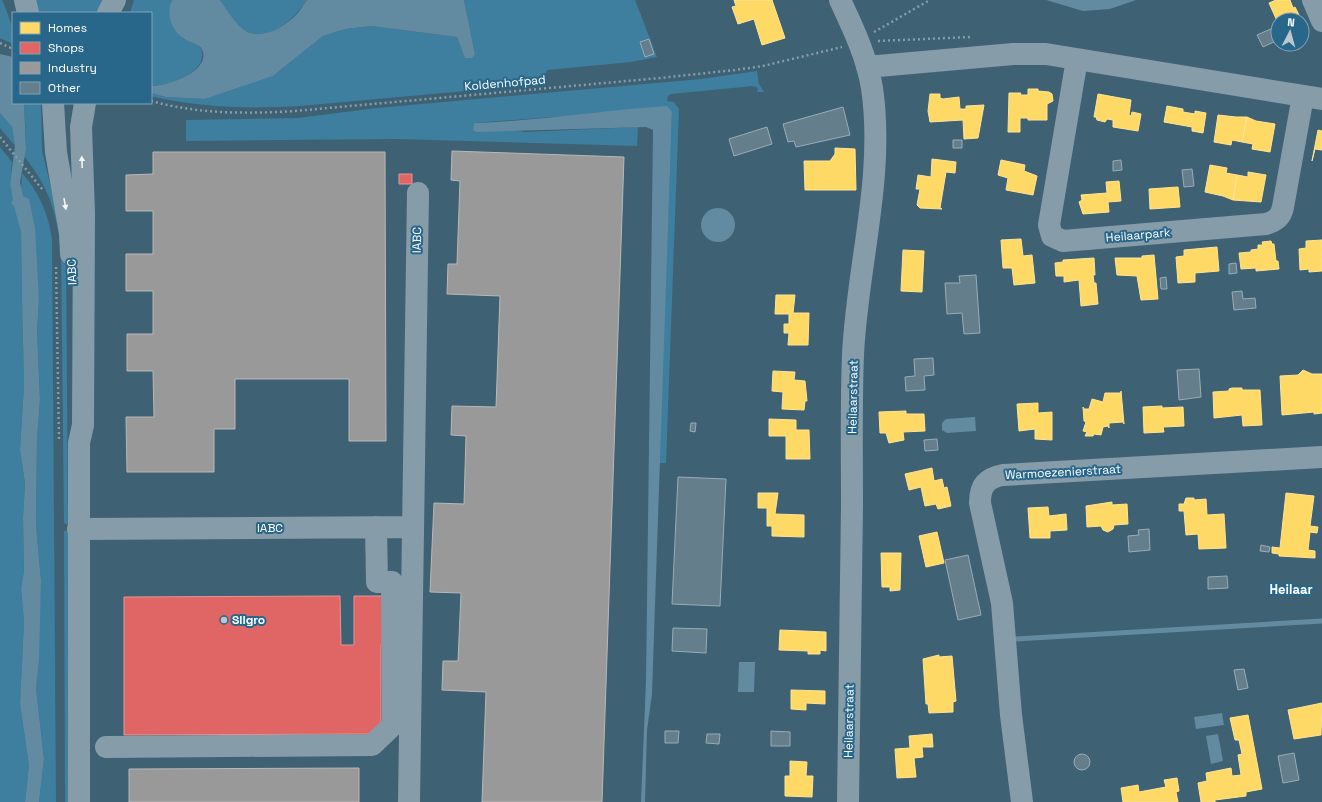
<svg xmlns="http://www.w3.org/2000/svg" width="1322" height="802" viewBox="0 0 1322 802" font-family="'Space Grotesk',sans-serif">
  <rect width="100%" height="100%" fill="#3f6174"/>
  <path fill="#3e7e9f" d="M0,0H2L4,4L13,29V44L0,38Z
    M30,0H108L100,13H33Z
    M134,0H172L171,2L183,39C188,41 194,42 198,45C201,48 203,52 202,56C201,75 167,86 151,86V13H130Z
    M220,0H307C295,18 270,43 246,31C235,26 227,9 220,0Z
    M464,0H635L657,57L631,62L547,70L542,84L300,106C251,109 199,108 151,96V93L166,97L205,99L273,76L323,36L345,29L371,26L457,37L465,57L475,54Z
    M757,71L759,84L764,92H757L758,88L753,86L671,94L668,96L667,101L674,102L679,109L666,463H659L672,112L604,113L474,123L525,132L638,127L637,146L397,139L186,141V120L298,118L377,108L701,79Z
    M24,103H41L42,150L66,251L68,525L64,523L61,250C56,210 49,188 24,156L26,141Z
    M0,113L12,127L15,146L0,128Z
    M0,147L12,162L10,184L21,232L22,299L24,385L20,450L25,483L23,518L24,571L21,590L24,621L20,704L29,766L25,802H0Z
    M22,173C39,192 49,215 52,240L56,802H39L44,759L36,688L41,580L36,526L37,440L40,399L37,331L39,299L36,267L21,192Z
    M68,530L71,802H65L64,531Z"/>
  <path fill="#628ba1" d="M172,0H220C227,9 236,26 246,31C263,40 284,27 296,15C300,11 303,5 307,0H464L475,54L472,58H465L457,37L371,26L345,29L323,36L273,76L205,99L166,97L151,93V86C166,86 208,73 203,52C201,43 189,43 183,38C171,30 166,14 172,0Z
    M1046,0H1136L1110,9L1083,11Z
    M0,54L13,57V103H24L26,149L20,182L23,196L29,199L35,228L39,299L37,331L40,399L37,440L36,526L41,580L39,659L36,688L44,759L39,802H25L29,766L20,704L24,621L21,589L24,571L23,518L25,483L20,450L24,385L22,299L21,232L14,206L11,203L13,199L10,184L15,146L12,127L0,113Z
    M667,106L672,112L654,634L652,694L647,730L645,802H641L646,681L653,130L646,127L476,132L473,130L474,123C539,121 603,110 667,106Z
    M701 225a17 17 0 1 1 34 0a17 17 0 1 1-34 0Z
    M975,417L976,431L947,433L942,430V423L946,419Z
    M739,662H755L754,692H738Z
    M1222,713L1224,725L1196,729L1194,717Z
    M1218,734L1223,761L1211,764L1206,736Z"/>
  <path fill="#ffd966" stroke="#ffe494" d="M734,0H772L785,38L762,45L754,19L738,24L732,7L736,6Z
    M1276,0H1290L1293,8L1295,7L1299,15L1296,16L1298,20H1278V23L1269,3Z
    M1028,89H1038V91L1049,92L1052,94L1053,101L1047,104V120H1028V118H1020V132H1008L1009,93H1021L1020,95H1028Z
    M930,94H940V98L943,99L959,97L960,109H966V106L984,105L978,138L964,139L963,120L930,122L928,111Z
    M1098,94L1131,100L1129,115L1131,116L1132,112L1141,114L1138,131L1113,127V120L1107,119L1105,122L1097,120L1096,117H1094Z
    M1167,106L1183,109V112L1195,114V111L1206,113L1203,133L1192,131V127L1164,122Z
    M1218,115L1236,117H1247L1242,142L1232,140L1231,145L1214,142Z
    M1247,117L1256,121L1275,124L1270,152L1252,149L1253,144L1242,142Z
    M1318,130L1322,131V150L1315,149L1312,161Z
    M835,148L855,149L856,190H805L804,161H830L835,154Z
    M932,159L956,162L955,173L946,172L940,208L942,209L920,208L917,205L920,189H916L918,175L931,177Z
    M1001,160L1025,165L1024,171L1037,176L1033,195L1006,190L1008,178L998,175Z
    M1210,165L1227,168L1226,173L1237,175L1233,200L1223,196L1205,192Z
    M1248,172L1266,175L1261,202L1233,200L1237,175L1248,177Z
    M1119,181L1121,201L1108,202L1109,212L1083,214L1079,202L1082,200L1081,195L1107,193L1106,182Z
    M1178,187L1180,207L1150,209L1149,189Z
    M1021,239L1023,256L1032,255L1035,283L1014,285L1012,268H1003L1001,240Z
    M1322,240V271L1309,272V269L1300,270L1299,249L1306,248V241Z
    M1271,241L1272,244H1274L1276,261H1278L1279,269L1256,271V268L1241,269L1239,253L1251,252V250L1258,249V245H1263L1262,242Z
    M1217,247L1219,271L1195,273V282L1178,283L1176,257L1184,256V250Z
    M903,250L924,251L922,292L901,291Z
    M1154,255L1158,299L1141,300L1137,276L1117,275L1115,258H1142V256Z
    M1094,258L1095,275H1093L1094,283H1096L1098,304L1081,306L1079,280L1064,282V276H1056L1055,263L1063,262V260Z
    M776,295H795L793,313H809L808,345H788L789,333H784V324H789V314H775Z
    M1303,370L1312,374H1322V413L1314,414V412L1282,415L1280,376L1298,375Z
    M773,371L795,372L794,380L805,381L807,401H805L804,410L782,409L783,392L772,391Z
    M1232,388H1242V390H1260L1262,425L1243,426L1242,415L1214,418L1213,392L1229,391V389Z
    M1121,391L1124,424L1123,422L1109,423V428L1108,426L1103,427L1101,435L1094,434L1093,436H1085L1087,432L1083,431L1086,422L1084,421L1083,407L1084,409H1089L1092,399L1103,402L1105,393H1121Z
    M1038,403V413L1052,412V440L1035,439V429L1019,431L1017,404Z
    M1162,406V408L1183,407L1184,426L1163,427L1164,432L1144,433L1143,407Z
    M906,411V414H924L925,431L903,432L904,440L889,443L886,433H880L879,412Z
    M769,419L796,420V430H809L810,459H786V436H769Z
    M932,468L934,481L942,479L944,488L947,487L951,506L938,509L936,504L925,506L921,487L909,490L905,474Z
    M758,493H778L775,514L804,515V537L772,536V526H767V508H758Z
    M1286,493L1314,496L1310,526L1318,527L1317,533L1310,532L1308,550L1315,551V558L1279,556V554L1272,553V547L1280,548Z
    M1186,498H1194V500L1206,499L1207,515L1224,514L1226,548L1199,549L1198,534L1186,535L1184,511H1179V504H1184Z
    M1112,502V505L1127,504L1128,524L1114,525L1113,529L1108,532L1103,530L1101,526L1087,527L1086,506Z
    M1048,507L1049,516L1066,514L1067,530L1050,531V538H1030L1028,508Z
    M937,532L944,563L926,567L919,536Z
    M881,553H901L900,590L890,591V587H882Z
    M780,630L826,632V651L820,650V654H808V651L779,650Z
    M939,655V657L952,656L956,701L953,702V712L929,713L928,704H926L923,659Z
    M791,690L825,691V704L806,703V710L791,709Z
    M1322,703L1321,735L1294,739L1288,710Z
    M1248,715L1262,789L1246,792V796L1215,800V802H1201L1198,783L1207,781L1206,773L1231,768L1232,776L1241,775L1238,755L1242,754L1239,740H1235L1230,718Z
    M932,734L933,747H922L923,757L914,758L916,777L897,778L895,749L910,748L909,736Z
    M790,761L807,762L806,776H813L812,797L785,796V776H790Z
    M1177,778L1179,791L1176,792L1178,802H1123L1121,788L1138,785L1139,792L1166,787L1164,780Z"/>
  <path fill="#e06666" stroke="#e99494" d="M399,174H412V184H399Z
    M340,596L341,645H354V596H385V645H381V722L369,734L124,735V597Z"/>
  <path fill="#999" stroke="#b8b8b8" d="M452,151L624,157L602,802H482L486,692L442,690L443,661H458L461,593L430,592L434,503L464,504L466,436L451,435L452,406L496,407L500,296L447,294L448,264H457L460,181L451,180Z
    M153,152H385L386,441H349V379H235V429H214V472H127L126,417H154L153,371H127V334H153V291H126V254H153V211H126V175L153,174Z
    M359,768V802H129V769Z"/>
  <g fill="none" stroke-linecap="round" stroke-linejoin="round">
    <path stroke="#628ba1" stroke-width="5" d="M1015,639L1322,621"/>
  </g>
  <path fill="#657e8c" stroke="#99acb7" d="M1273,28L1278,40L1263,47L1257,35Z
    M649,39L654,54L645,57L640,42Z
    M843,107L850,135L796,147L794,141L788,142L783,124Z
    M767,127L772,144L734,156L729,139Z
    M953,140H962V148H953Z
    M1121,160L1122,170L1113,171V161Z
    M1192,169L1194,186L1184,187L1182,170Z
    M1236,263L1237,273L1229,274V264Z
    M976,275L980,333L964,334L962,313L947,314L945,283H960L959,276Z
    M1166,277L1167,289H1161L1160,278Z
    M1242,291L1243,299L1255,298L1256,308L1234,310L1232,292Z
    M933,358L934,375L924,376L925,390L906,391L905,377L915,376L914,359Z
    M1199,369L1201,397L1179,400L1177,370Z
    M691,423H696L695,432L690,431Z
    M937,439L938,450L925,451L924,440Z
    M678,477L726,479L720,606L672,604Z
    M1149,529L1150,550L1129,552L1128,536L1139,535L1138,530Z
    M1261,545L1270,547L1269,552L1260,551Z
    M968,555L981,615L958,620L945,560Z
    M1227,576L1228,588L1208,589V577Z
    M673,628L707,629L706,653L672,651Z
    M1244,669L1248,688L1238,690L1234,670Z
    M665,731H679L678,743H665Z
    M771,731L790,732V746H771Z
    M707,734H720L719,744L706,743Z
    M1294,753L1299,780L1283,783L1278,756Z
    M1074 762a8 8 0 1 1 16 0a8 8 0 1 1-16 0Z"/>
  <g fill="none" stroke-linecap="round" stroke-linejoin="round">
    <path stroke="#869ca9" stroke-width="2.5" stroke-dasharray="2 3" stroke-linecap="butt" d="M874,32L930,0
      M878,41L971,37
      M0,43L13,49
      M151,101C198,114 246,114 295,111L660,78L735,70L763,66L842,47
      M0,137L42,189
      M56,267L59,440"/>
    <path stroke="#869ca9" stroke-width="22" d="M25,0L28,13
      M840,0C853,28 867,57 872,88C885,177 857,266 853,355C851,405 852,455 852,505C851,604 850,703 848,802
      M1313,0L1322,21
      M108,13L115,0
      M1077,59L1049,225L1052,236L1063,241L1266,224C1276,221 1281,217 1283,207L1303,96
      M867,67L1013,54H1046L1322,99
      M53,103L56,152L70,233L71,254
      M78,529L413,527
      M106,747L372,745L393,725L392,582H377L376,527
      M79,802V443L83,425L84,214L81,127L85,103
      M409,802L418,193
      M1022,802L1011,715L1002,603L980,503C980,486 986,478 1003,475L1322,457"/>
  </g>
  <defs><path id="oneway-solid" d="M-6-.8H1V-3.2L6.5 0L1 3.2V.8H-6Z"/></defs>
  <g fill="#f3f5f6">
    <use href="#oneway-solid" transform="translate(82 162) rotate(-92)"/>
    <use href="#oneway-solid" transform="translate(65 204) rotate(80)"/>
  </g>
  <circle fill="#bcc8ce" stroke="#29678a" stroke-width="1.5" cx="224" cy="620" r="4"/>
  <g text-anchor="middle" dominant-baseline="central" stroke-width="4" stroke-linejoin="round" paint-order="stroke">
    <g font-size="12" fill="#fff" stroke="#29678a">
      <text transform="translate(505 83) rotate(-5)">Koldenhofpad</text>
      <text transform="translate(1138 235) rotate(-5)">Heilaarpark</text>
      <text transform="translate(417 240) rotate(-89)">IABC</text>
      <text transform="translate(72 272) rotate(-92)">IABC</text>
      <text transform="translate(853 397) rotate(-89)">Heilaarstraat</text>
      <text transform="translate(1063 472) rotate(-3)">Warmoezenierstraat</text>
      <text x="270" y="528">IABC</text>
      <text transform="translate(849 721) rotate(-89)">Heilaarstraat</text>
    </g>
    <g font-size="12" font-weight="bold" fill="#fff" stroke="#29678a" text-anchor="start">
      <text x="232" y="620">Sligro</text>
    </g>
    <g font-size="13" font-weight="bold" fill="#fff" stroke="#29678a">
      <text x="1291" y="589">Heilaar</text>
    </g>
  </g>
  <rect x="12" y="12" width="140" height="92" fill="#29678a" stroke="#7fa4b9"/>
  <rect x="20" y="22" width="20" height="12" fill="#ffd966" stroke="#7fa4b9"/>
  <text x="48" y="32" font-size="12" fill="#ffffff">Homes</text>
  <rect x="20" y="42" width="20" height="12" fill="#e06666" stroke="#7fa4b9"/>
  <text x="48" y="52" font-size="12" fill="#ffffff">Shops</text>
  <rect x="20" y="62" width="20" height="12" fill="#999999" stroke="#7fa4b9"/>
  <text x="48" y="72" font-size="12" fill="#ffffff">Industry</text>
  <rect x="20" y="82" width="20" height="12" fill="#657e8c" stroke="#7fa4b9"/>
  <text x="48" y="92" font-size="12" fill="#ffffff">Other</text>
  <g transform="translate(1290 32) rotate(6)"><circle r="19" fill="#29678a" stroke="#7fa4b9"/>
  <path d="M0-3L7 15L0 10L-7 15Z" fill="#bcc8ce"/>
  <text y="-6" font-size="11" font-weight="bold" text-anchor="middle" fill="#ffffff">N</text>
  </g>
</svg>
